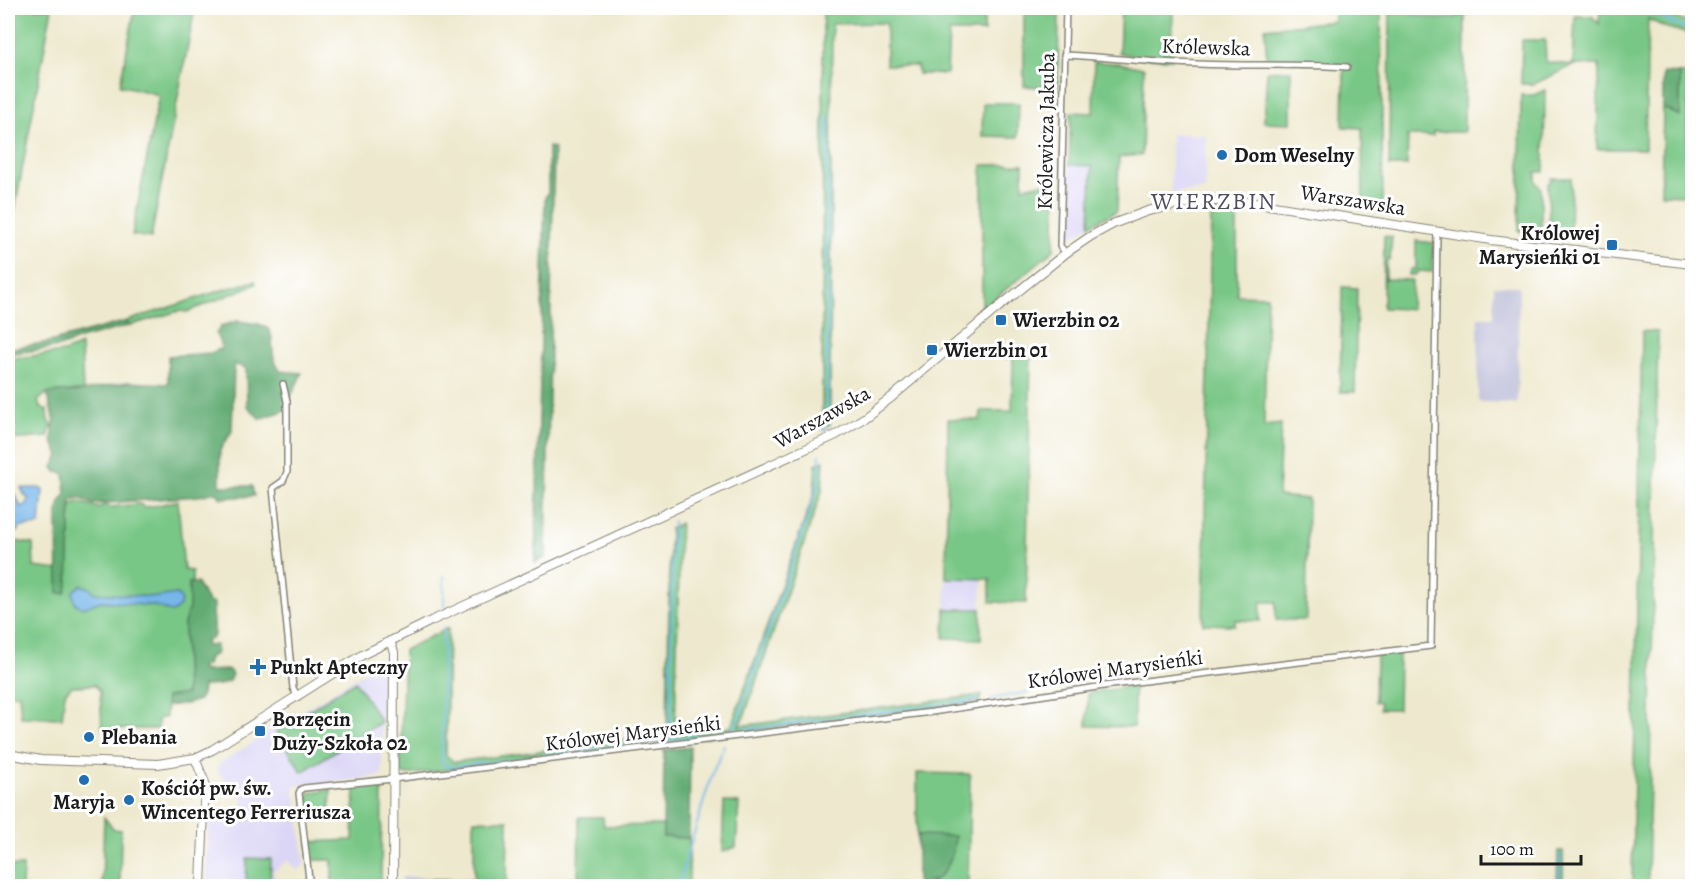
<svg xmlns="http://www.w3.org/2000/svg" width="1700" height="894" viewBox="0 0 1700 894" font-family="Alegreya,serif">
  <rect width="100%" height="100%" fill="#fff"/>
  <filter id="ink" filterUnits="userSpaceOnUse"><feTurbulence type="fractalNoise" baseFrequency=".0167" numOctaves="2"/><feDisplacementMap in="SourceGraphic" scale="12" xChannelSelector="R" yChannelSelector="G"/><feConvolveMatrix kernelMatrix="1 2 1 2 8 2 1 2 1" color-interpolation-filters="sRGB"/></filter>
  <filter id="wash" filterUnits="userSpaceOnUse"><feTurbulence type="fractalNoise" baseFrequency=".008" numOctaves="4" result="noise"/><feDisplacementMap in="SourceGraphic" scale="24" xChannelSelector="R" yChannelSelector="G"/><feGaussianBlur stdDeviation="1.35" result="paint"/><feColorMatrix in="noise" values="0 0 0 0 0 0 0 0 0 0 0 0 0 0 0 0 0 1.4 0 .05"/><feComposite in="paint" operator="in"/></filter>
  <g filter="url(#wash)">
    <rect width="100%" height="100%" fill="#eee9ce"/>
    <path fill="#dcd6f6" d="M1171,134L1206,135L1205,190L1171,193Z
      M1069,165L1092,166L1090,225L1066,240Z
      M946,578L982,579L981,609H945Z
      M374,666L382,671V774L377,777L295,786L294,795L296,797L305,864L297,871L288,860L272,873L276,877L275,886H206L209,821L225,818L231,827L244,817L246,810L241,804L244,801L217,771L219,764Z"/>
    <path fill="#c2c2dc" d="M1494,286H1519L1517,403L1478,402V317H1494Z
      M1692,289V354H1689L1690,291Z
      M402,877H426V886H401Z"/>
    <path fill="#79c786" stroke="#4a7251" stroke-width="1.5" d="M10,8H52L14,214L8,213V19Z
      M135,8H195L151,238L132,235L159,95L120,85Z
      M823,8H918V10L946,11L947,8H984V32H949L947,74H918L917,66L886,65V23L832,24L830,414V425L822,429Z
      M1121,8H1173L1172,59L1143,58L1119,53Z
      M1381,8L1383,213L1363,208L1362,128L1343,127L1344,71L1349,65L1267,60L1265,28L1334,21L1336,9Z
      M1465,8H1486L1465,14L1464,132H1433V136H1408L1407,166H1389L1390,10C1415,13 1441,25 1464,14Z
      M1600,8H1665V14L1692,24V62H1689V34L1664,27L1648,19L1645,149H1597L1599,65H1574L1534,84H1521L1522,40H1545L1546,62L1573,65L1575,16H1592L1599,24Z
      M1024,9L1059,10L1058,88L1024,86Z
      M1094,62L1119,63L1144,68L1142,155L1119,157L1117,211L1090,225L1092,166L1069,165L1071,112L1093,113Z
      M1291,70V123L1264,122L1267,71Z
      M1680,74H1688L1686,195L1661,194L1663,108L1680,115Z
      M1545,90L1544,172H1536V182L1541,188V229L1536,233L1519,231L1521,95H1534Z
      M983,103H1019L1018,137L982,136Z
      M1023,164V187L1057,181L1054,250L982,309V165Z
      M1551,178H1571L1570,238L1556,235L1549,228L1548,183L1551,182Z
      M1211,212L1237,213V295L1267,296L1264,426L1281,424L1278,496L1308,499L1306,620H1276V602H1261L1260,621L1235,620V625L1203,624Z
      M1384,236L1392,237L1390,260H1387L1385,279L1412,280L1411,309L1383,308Z
      M1416,241L1433,243L1432,272L1419,271L1415,275H1408L1411,269H1416Z
      M255,281L256,284L187,312L179,311L128,326L127,321L222,290Z
      M1342,287L1357,288L1355,392H1340Z
      M1642,331L1658,332L1648,885L1653,886H1557L1558,851H1563V886L1632,883Z
      M81,345L83,391L47,393L38,401L40,407L47,410L48,421L53,427L50,429L48,437L8,440V359L64,352Z
      M1005,350H1031L1026,603L990,602V579L946,578L948,419L980,420L981,411H1012L1013,358H1005Z
      M824,460L822,491L743,720L739,726L982,695L979,702L406,775L400,772L404,650L448,628L446,755L454,762L667,735L670,529L680,523L675,734L731,727L814,494L816,464Z
      M178,501L184,570L192,571L193,615L184,623L186,695L167,697L166,717L158,719V729H102L100,691L95,685L72,686L65,693L62,718L21,717L19,694H8V540L33,544L34,567L68,571L71,504L80,502L99,508L103,505L112,507L140,504L144,507C156,507 166,502 178,501Z
      M945,609H981V639L944,638Z
      M1399,653L1398,709H1380V703L1375,702L1376,655Z
      M355,681L381,722L302,772L276,731Z
      M1134,686V727L1087,726L1088,693Z
      M917,773L970,774L968,884H929L941,875L955,837L917,835Z
      M382,784L381,886H332V860H311L309,842L353,840L355,787Z
      M331,789L330,811H310L308,793Z
      M724,802L739,803L736,847L722,852Z
      M104,817L113,829L121,830L120,886H102Z
      M579,817H603L604,826L663,825V837L689,838V886H578Z
      M474,820H508L507,886H426V879L474,880Z
      M247,858L271,859L270,886H246Z
      M8,866H23L22,886H8Z"/>
    <path fill="#62ac73" stroke="#3f6448" stroke-width="1.5" d="M1663,73L1680,74V116L1663,108Z
      M548,147L554,148L546,557L535,563L545,198L548,193Z
      M127,321L128,326L80,339L59,347L8,354V349L50,342Z
      M238,321L259,324L270,330C275,348 269,354 280,371L302,373L284,411L260,419L247,406L246,368L234,364L232,431L220,450V486H252L254,496L221,498L216,492L199,496L93,504L80,498L71,500L68,584L65,593H58L57,515L60,502L66,494L64,473L56,472L53,467L59,456L52,440L54,421L47,393L83,391L127,382L168,384V356L211,353L222,348L216,334L221,326Z
      M189,583H197C200,592 204,591 208,602L214,604V608L212,611L214,635L212,639L206,640L207,646L216,645V654L209,657L207,665L201,666L203,671L229,670L232,674L229,681L219,685L203,686L202,694L199,700L186,704L166,706V697L186,694L184,623L189,608Z
      M690,747L689,838L663,837L664,750Z
      M917,835L955,836C953,860 945,884 917,884Z"/>
    <path fill="#76b6ea" stroke="#496983" stroke-width="1.5" d="M21,488H39L43,490L40,525L21,527L16,532L8,533V493L12,496L15,494L21,507L26,505L29,499L25,496Z
      M8,548C20,556 13,572 8,582Z
      M81,585L90,588L95,593L156,597L176,594L181,599L180,606L173,612C165,612 162,607 155,606L101,601L83,608C74,604 73,600 73,591Z"/>
    <g fill="none" stroke-linecap="round" stroke-linejoin="round">
      <path stroke="#76b6ea" stroke-width="2" d="M1422,8L1434,13L1465,8
        M1642,8H1643
        M1653,14L1684,28
        M825,431L827,396L828,116
        M444,607V576
        M443,628L442,762L444,766L454,767L703,736
        M991,699L1030,692
        M731,732L738,720L816,492L819,482L820,455
        M713,734L978,700
        M670,740L673,521
        M678,886L713,771L724,745
        M1559,886L1560,855"/>
    </g>
  </g>
  <g filter="url(#ink)">
    <g fill="none" stroke-linecap="round" stroke-linejoin="round">
      <defs>
        <path id="street" d="M1066,8L1060,246L1066,253
          M1064,55C1109,57 1153,63 1198,64C1248,66 1297,64 1347,67
          M283,384L287,401V472L283,481L273,488L293,688L298,697
          M301,886L309,879L299,793L301,789L304,788L393,779L932,712L1104,686L1431,646L1437,232"/>
        <path id="secondary" d="M390,641L394,652L393,886
          M8,754L41,760L158,764L195,758L212,750L362,655L431,621L836,435L864,418L892,397L995,310L1066,253L1091,236L1115,223L1148,211L1179,204L1210,201H1242L1491,240L1692,264
          M195,758L205,783L201,886"/>
      </defs>
      <use href="#street" stroke="#858275" stroke-width="8"/>
      <use href="#secondary" stroke="#858275" stroke-width="10"/>
      <use href="#street" stroke="#fff" stroke-width="5"/>
      <use href="#secondary" stroke="#fff" stroke-width="8"/>
    </g>
  </g>
  <g fill="#1f6fb2" stroke="#fff" stroke-width="2">
    <circle cx="1222" cy="155" r="6"/>
    <rect x="1606" y="239" width="12" height="12" rx="3"/>
    <rect x="995" y="314" width="12" height="12" rx="3"/>
    <rect x="926" y="344" width="12" height="12" rx="3"/>
    <path d="M255 658h6v6h6v6h-6v6h-6v-6h-6v-6h6z"/>
    <rect x="254" y="725" width="12" height="12" rx="3"/>
    <circle cx="89" cy="737" r="6"/>
    <circle cx="84" cy="780" r="6"/>
    <circle cx="129" cy="800" r="6"/>
  </g>
  <g text-anchor="middle" dominant-baseline="central" stroke-width="6" stroke-linejoin="round" paint-order="stroke">
    <g font-size="21" fill="#1c1c1c" stroke="#fff">
      <text transform="translate(1206 47) rotate(2)">Królewska</text>
      <text transform="translate(1046 131) rotate(-89)">Królewicza Jakuba</text>
      <text transform="translate(1353 200) rotate(9)">Warszawska</text>
      <text transform="translate(822 417) rotate(-29)">Warszawska</text>
      <text transform="translate(1115 669) rotate(-8)">Królowej Marysieńki</text>
      <text transform="translate(633 733) rotate(-7)">Królowej Marysieńki</text>
    </g>
    <g font-size="21" font-weight="bold" fill="#1c1c1c" stroke="#fff" text-anchor="start">
      <text x="1234" y="155">Dom Weselny</text>
      <text x="1600" y="233" text-anchor="end">Królowej<tspan x="1600" dy="24">Marysieńki 01</tspan></text>
      <text x="1013" y="320">Wierzbin 02</text>
      <text x="944" y="350">Wierzbin 01</text>
      <text x="270" y="667">Punkt Apteczny</text>
      <text x="272" y="719">Borzęcin<tspan x="272" dy="24">Duży-Szkoła 02</tspan></text>
      <text x="101" y="737">Plebania</text>
      <text x="141" y="788">Kościół pw. św.<tspan x="141" dy="24">Wincentego Ferreriusza</tspan></text>
      <text x="84" y="802" text-anchor="middle">Maryja</text>
    </g>
    <g font-size="24" letter-spacing="1.5" fill="#504d5e" stroke="#fff">
      <text x="1214" y="201">WIERZBIN</text>
    </g>
  </g>
  <rect width="1700" height="894" fill="none" stroke="#fff" stroke-width="30"/>
  <path d="M1481 855v9h100v-9" fill="none" stroke="#1c1c1c" stroke-width="3"/>
  <text x="1490" y="855" font-size="18" fill="#1c1c1c" stroke="#ffffff" stroke-width="4.5" paint-order="stroke">100 m</text>
</svg>
